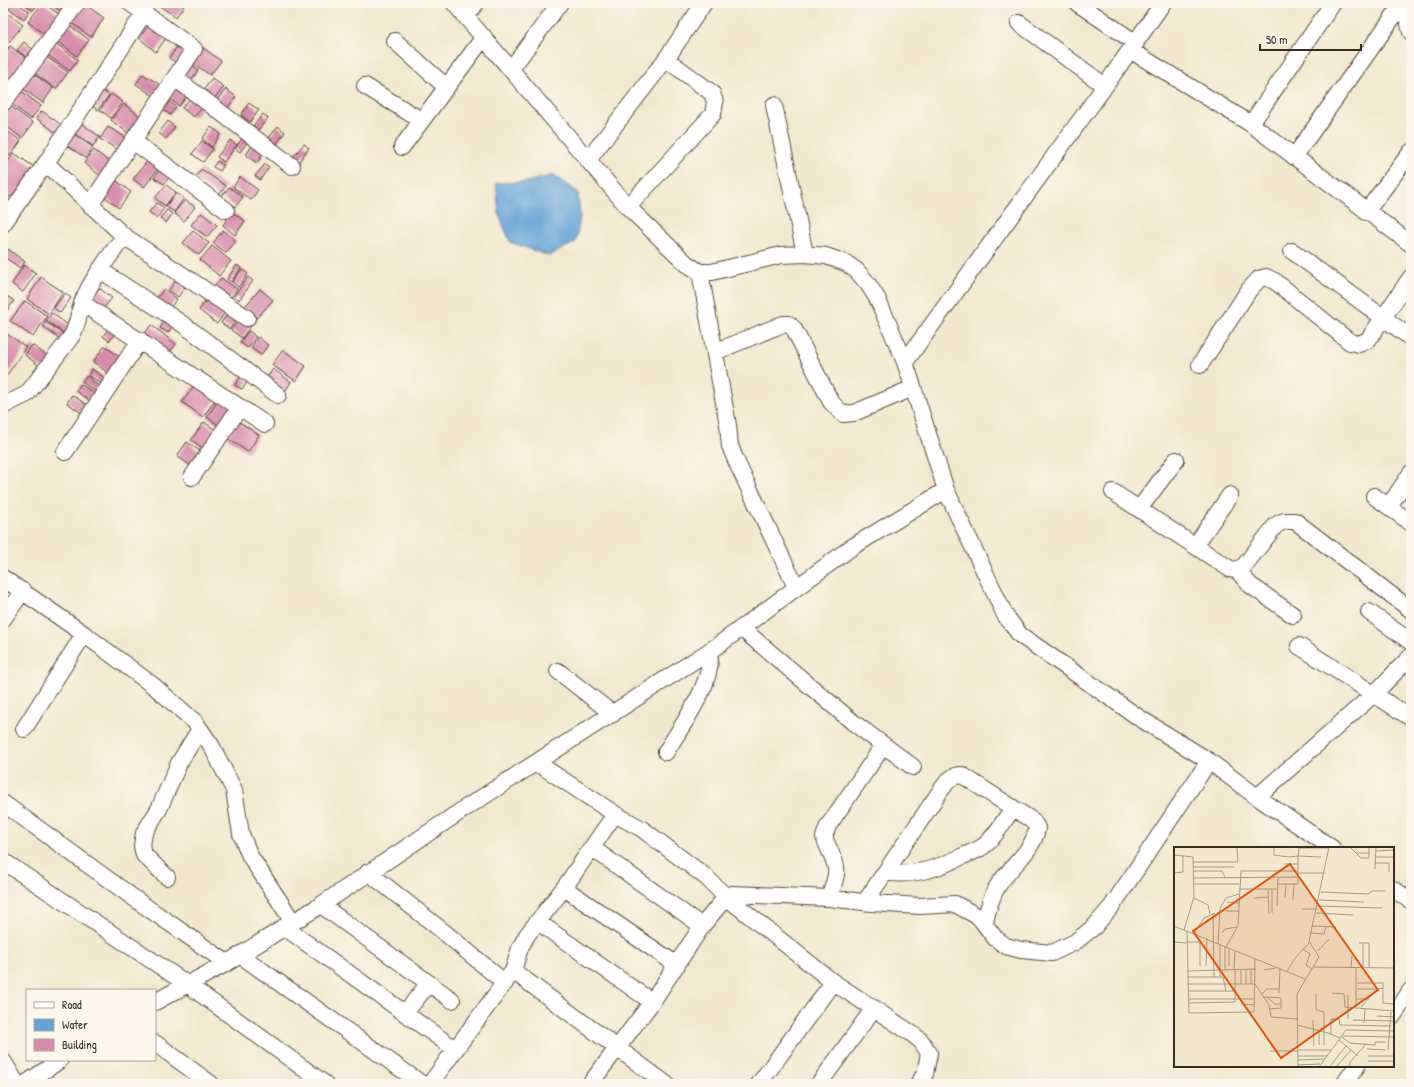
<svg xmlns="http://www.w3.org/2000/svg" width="1414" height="1087" viewBox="0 0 1414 1087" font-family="'Patrick Hand',sans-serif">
  <rect width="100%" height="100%" fill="#fbf7ec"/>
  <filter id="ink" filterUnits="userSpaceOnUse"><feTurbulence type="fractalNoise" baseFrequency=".025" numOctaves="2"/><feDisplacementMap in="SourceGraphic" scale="8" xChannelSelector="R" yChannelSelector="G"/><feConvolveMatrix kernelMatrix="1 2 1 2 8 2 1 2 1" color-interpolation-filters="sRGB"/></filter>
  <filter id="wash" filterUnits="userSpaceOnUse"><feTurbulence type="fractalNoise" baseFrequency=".012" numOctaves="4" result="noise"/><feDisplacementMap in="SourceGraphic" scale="16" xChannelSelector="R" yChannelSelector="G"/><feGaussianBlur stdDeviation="0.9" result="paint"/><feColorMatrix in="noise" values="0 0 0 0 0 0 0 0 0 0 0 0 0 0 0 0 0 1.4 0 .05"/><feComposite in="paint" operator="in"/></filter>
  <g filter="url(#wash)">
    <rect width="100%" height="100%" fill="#f1e8ce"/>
    <path fill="#62a2d5" stroke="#4e667a" d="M553,175L578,192L580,217L576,242L549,256L510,242L499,215L496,183L526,182Z"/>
    <g id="blocks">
      <path fill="#d88aaa" d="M11,3H16L29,11L24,19L8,8Z
        M23,3H39L33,10Z
        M43,3L60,15L45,35L28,22Z
        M50,3H70L63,13Z
        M83,3L104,18L91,37L69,21Z
        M155,3H186L176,17Z
        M4,11L23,25L9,42L3,38Z
        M68,24L89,40L77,56L56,40Z
        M149,25L166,38L156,52L139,38Z
        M24,42L37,53L31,61L17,50Z
        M54,42L78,60L70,71L46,54Z
        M3,43L8,47L3,53Z
        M180,43L191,51L181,66L169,58Z
        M10,46L29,60L7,92L3,89V56Z
        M202,47L221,61L210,75L191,62Z
        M45,56L68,72L56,89L33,72Z
        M191,64L198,70L190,82L182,76Z
        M32,73L53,88L43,103L22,88Z
        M143,74L162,86L155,97L136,84Z
        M212,78L224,87L214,99L203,91Z
        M176,88L187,96L179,106L168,98Z
        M226,89L236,97L227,109L216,101Z
        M20,90L41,106L31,119L10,103Z
        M102,90L109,95L98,110L91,105Z
        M111,94L123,102L111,118L100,110Z
        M193,95L205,104L194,117L182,108Z
        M167,100L176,107L170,115L161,108Z
        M249,103L259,110L250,122L241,115Z
        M124,104L144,119L132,136L111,120Z
        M9,105L33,123L22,138L3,124V114Z
        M42,111L63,126L58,134L36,118Z
        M263,114L268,118L258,130L253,126Z
        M168,121L175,127L166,139L159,133Z
        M81,123L100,137L93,146L74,133Z
        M278,126L285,132L276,145L268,139Z
        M108,127L127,138L120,151L100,139Z
        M211,127L221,134L212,147L202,139Z
        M3,128L21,141L10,156L3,151Z
        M73,134L93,147L86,158L66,145Z
        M244,136L249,140L240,152L235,148Z
        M230,140L237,145L224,162L217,157Z
        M202,141L213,149L203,162L192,154Z
        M255,141L267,149L257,163L246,155Z
        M304,144L309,148L298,163L292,158Z
        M94,150L112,164L102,177L84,163Z
        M14,153L37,169L15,200L3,192V169Z
        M148,160L159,168L144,187L133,179Z
        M217,161L224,165L220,171L213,167Z
        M265,164L269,167L260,180L255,176Z
        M162,167L172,174L164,184L154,178Z
        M201,169L226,186L218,196L194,179Z
        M240,177L258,190L251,200L233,187Z
        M113,178L131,192L119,208L101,194Z
        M166,185L176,192L165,206L155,198Z
        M229,187L243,197L235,207L221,197Z
        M176,193L184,198L174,212L166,206Z
        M185,200L195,207L184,221L174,213Z
        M157,203L164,208L157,218L149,212Z
        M167,210L172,214L166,223L160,218Z
        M232,212L245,221L235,235L223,225Z
        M201,213L217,225L207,237L191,225Z
        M223,230L236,241L226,253L213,243Z
        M193,231L209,243L199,255L183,243Z
        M212,246L231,261L219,276L200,260Z
        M8,249L25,262L20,268L3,256Z
        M24,265L36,273L23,292L12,284Z
        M237,265L241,268L231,282L227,279Z
        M242,269L248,274L238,287L232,282Z
        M41,277L63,292L49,314L27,299Z
        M248,277L253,281L239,300L234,296Z
        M221,278L237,289L228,302L212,290Z
        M176,280L185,287L178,297L169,290Z
        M99,288L112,298L101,312L89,302Z
        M164,289L177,299L169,309L156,299Z
        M260,289L273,300L254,321L242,310Z
        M3,293L14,301L3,316Z
        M65,293L71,298L60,313L54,308Z
        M208,298L226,311L217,324L199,310Z
        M25,301L47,316L33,337L10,321Z
        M231,309L239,315L230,329L221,323Z
        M52,313L72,328L66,335L46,320Z
        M240,318L251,326L242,338L231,330Z
        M166,319L174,324L168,333L160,328Z
        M3,320L7,323L3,328Z
        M46,322L67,337L63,342L43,326Z
        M111,325L118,330L109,341L103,336Z
        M151,325L176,344L167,356L142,337Z
        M249,331L256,337L248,348L240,342Z
        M4,332L26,347L7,375L3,372Z
        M258,337L268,345L261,355L251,348Z
        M32,345L53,360L45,370L25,355Z
        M105,346L124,360L112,376L93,362Z
        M283,350L306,366L296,381L272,365Z
        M92,369L108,380L104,385L88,375Z
        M273,369L291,382L284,393L265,380Z
        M87,376L101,388L97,393L82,382Z
        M241,376L248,381L242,389L235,385Z
        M198,380L219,395L203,417L182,402Z
        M81,384L99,397L94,404L76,391Z
        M72,395L92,408L86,416L67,403Z
        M219,399L234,408L221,427L207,417Z
        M238,421L259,435L248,452L227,438Z
        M204,422L218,432L206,450L191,440Z
        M187,442L204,454L194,468L177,456Z"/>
    </g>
  </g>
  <g filter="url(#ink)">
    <use href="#blocks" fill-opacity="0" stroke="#564638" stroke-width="1"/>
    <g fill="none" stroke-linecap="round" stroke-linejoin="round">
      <defs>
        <path id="minor" d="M454,3L628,207L687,264L700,272H712L781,255L805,254L826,256L846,263L857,271L868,284L877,298L905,362L946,490L1005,615L1020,635L1141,719L1209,761L1257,797L1332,848
          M1077,3L1136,43
          M1404,3L1411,32
          M466,16L476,3
          M1019,23L1105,86
          M395,41L446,87
          M1130,50L1251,124L1411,244
          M511,69L560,3
          M175,78L292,166
          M365,86L421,120
          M3,103L77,3
          M774,105L805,254
          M1251,124L1333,3
          M133,141L226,210
          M402,147L484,37
          M1294,157L1403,3
          M588,160L666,59L704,3
          M46,163L124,236L247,318
          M90,205L194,49L130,3
          M628,207L713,114L715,102L712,93L666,59
          M1366,212L1411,152
          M3,224L46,163L144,13
          M1292,251L1411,338
          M100,270L184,325L278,395
          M700,272L728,425L730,446L737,463L796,587
          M82,303L265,424
          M715,352L783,324H789L794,329L831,402L843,414L854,413L913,388
          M905,362L1105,86L1163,3
          M1200,365L1249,290L1259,279L1266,277L1276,282L1350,342L1359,344L1368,340L1411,277
          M3,406L27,394L71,337C79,325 78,309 85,296C94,275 111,255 124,236
          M65,452L140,340
          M192,477L240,407
          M1113,492L1230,569L1237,570L1244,566L1276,525L1284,521H1295L1411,610
          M1374,496L1411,523
          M1389,506L1411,473
          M1139,509L1176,460
          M1195,546L1230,495
          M1237,570L1250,585L1293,615
          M3,578L84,634L155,687L195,722L211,745L234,790L241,834L250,856L293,922
          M1369,612L1411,642
          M3,619L23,591
          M741,628L854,723L913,767
          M1299,646L1411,718
          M558,671L613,714
          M24,729L84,634
          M666,752C681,726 716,681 709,651
          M537,763L615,814L642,829L706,877L726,897L833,982L911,1033L921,1041L929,1053L925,1074L918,1084
          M1257,797L1375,693L1411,656
          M3,803L142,904L227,963
          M592,848L702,926
          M3,861L187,984L325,1084
          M368,872L444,932L505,983
          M886,872C914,877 938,868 963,856C970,853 979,850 985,845C996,836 1004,820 1013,808
          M167,877L144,855L142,846L144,833L159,809L179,763L200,729
          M564,888L677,965
          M1393,889L1411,901
          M829,898C842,863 836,868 824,837L828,826L883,746
          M865,902L941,790C947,782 951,775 962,775L1033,821L1037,828C1034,850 1011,866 999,884C991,896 988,909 985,922
          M321,905L452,1000
          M538,922L652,1002
          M284,927L455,1049
          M240,955L422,1084
          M513,971L666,1084
          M155,1002L227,963L321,905L464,809L717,646L852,547L946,490
          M405,1013L429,983
          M1393,1016L1411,990
          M155,1043L211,1084
          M3,1061L17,1084
          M25,1084L60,1060
          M430,1084L513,971L520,948L527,935L564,888L615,814
          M590,1084L652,1002L702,926L726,897L732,894L829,898L872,903L920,906L955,904L979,917L995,938L1006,946L1021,950L1052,953L1075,942L1094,927L1112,906L1209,761
          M759,1084L833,982
          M819,1084L874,1008
          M1344,1084L1357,1066"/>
      </defs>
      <use href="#minor" stroke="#564638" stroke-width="18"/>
      <use href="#minor" stroke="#fff" stroke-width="16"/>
    </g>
  </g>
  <g transform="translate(1174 847)">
    <rect width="220" height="220" fill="#f1e8ce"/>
    <path fill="none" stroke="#a89c88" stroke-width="1" d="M100,0V8L115,10L124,9L125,1H155M176,0L187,11H195V0M202,4L220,3M182,6H195M0,8L19,10L20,50L10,83M124,9L147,10M202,10H220M19,15H64L63,0M201,16H215V25M110,17H124M19,20H61M201,22L202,0M19,24H48L51,30M0,26L9,25V8M124,26H151M19,31L124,30M20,37H65M103,37H124V9M65,42H103M94,43L95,67M147,45L195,47L197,44H211M111,50L112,37M20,51L34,58L36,67M80,51L94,50M119,53L120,37M145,53L190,55M53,55L65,56M103,59L104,31M144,59L208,61M128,62H143M52,64H65M39,66L40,130M98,66V42M142,66L179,68M0,79L131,132M138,79L162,80M13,84L15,166L80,165L81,112M20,86L30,71L41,66M48,86L51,82L63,80M137,86L150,87L152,80M0,95L12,96M12,95H26V119M185,96H195V121M189,96V121M44,97L46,61L52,51L65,47M52,100L64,79L67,24H124M129,102L136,107L132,118L138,122M144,104L155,92M32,119L33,91M55,119V102M140,120L220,121M177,121L178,109M182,121V160M67,122V137M72,122V137M51,123V100M60,123L61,104M90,123L102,121M13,124L82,122M113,124L122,110L135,96M13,130H49L52,144M46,130V98M183,136H209V156L220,157M13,137H81L95,158L97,170L124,172M77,137V122M183,142H203M14,144H61M105,146L106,122M158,146L170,147L171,160L220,164M88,147L93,142H105M142,147V163L150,165V198M90,150L107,151V161L95,162M93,150L101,157H107M14,152H80M182,152H195M14,156L61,155V123M67,157L81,158M187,160L203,142L209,141M203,169L220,170M157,172H165L166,178L217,179M174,172V148M139,173L140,199M179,173L220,174M190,176L191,162M123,178L154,186L166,191M145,183V198M157,187V172M169,189L220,190M168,190L176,196L200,198M165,193L184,209M201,199V195H212M193,202L212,203M124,203H157M214,203L217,165M96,204H124M124,209H153M194,209H220M124,213L150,212M194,214H220M124,218L146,217M157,218L172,199M124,220L123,147L145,110L135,94L155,0M145,220L172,183L220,184M162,220L177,203M176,220V215L192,197"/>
    <path fill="#df570d" fill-opacity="0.15" stroke="#df570d" stroke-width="2" d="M116,17L204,143L107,211L19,84Z"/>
    <rect width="220" height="220" fill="none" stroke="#3b2a1e" stroke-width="2"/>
  </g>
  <rect width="1414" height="1087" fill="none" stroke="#fbf7ec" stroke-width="16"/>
  <rect x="26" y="989" width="130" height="72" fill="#fbf7ec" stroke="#aea59a"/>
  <rect x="34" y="1002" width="20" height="6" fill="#ffffff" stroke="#aea59a"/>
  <text x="62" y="1009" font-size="12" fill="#3b2a1e">Road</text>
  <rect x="34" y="1019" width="20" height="12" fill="#62a2d5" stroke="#aea59a"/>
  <text x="62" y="1029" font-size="12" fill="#3b2a1e">Water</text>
  <rect x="34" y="1039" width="20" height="12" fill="#d88aaa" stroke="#aea59a"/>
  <text x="62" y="1049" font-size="12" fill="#3b2a1e">Building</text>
  <path d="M1260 44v6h101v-6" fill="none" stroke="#3b2a1e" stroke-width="2"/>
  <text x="1266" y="44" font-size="12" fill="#3b2a1e" stroke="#fbf7ec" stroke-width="3" paint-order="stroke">50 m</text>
</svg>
